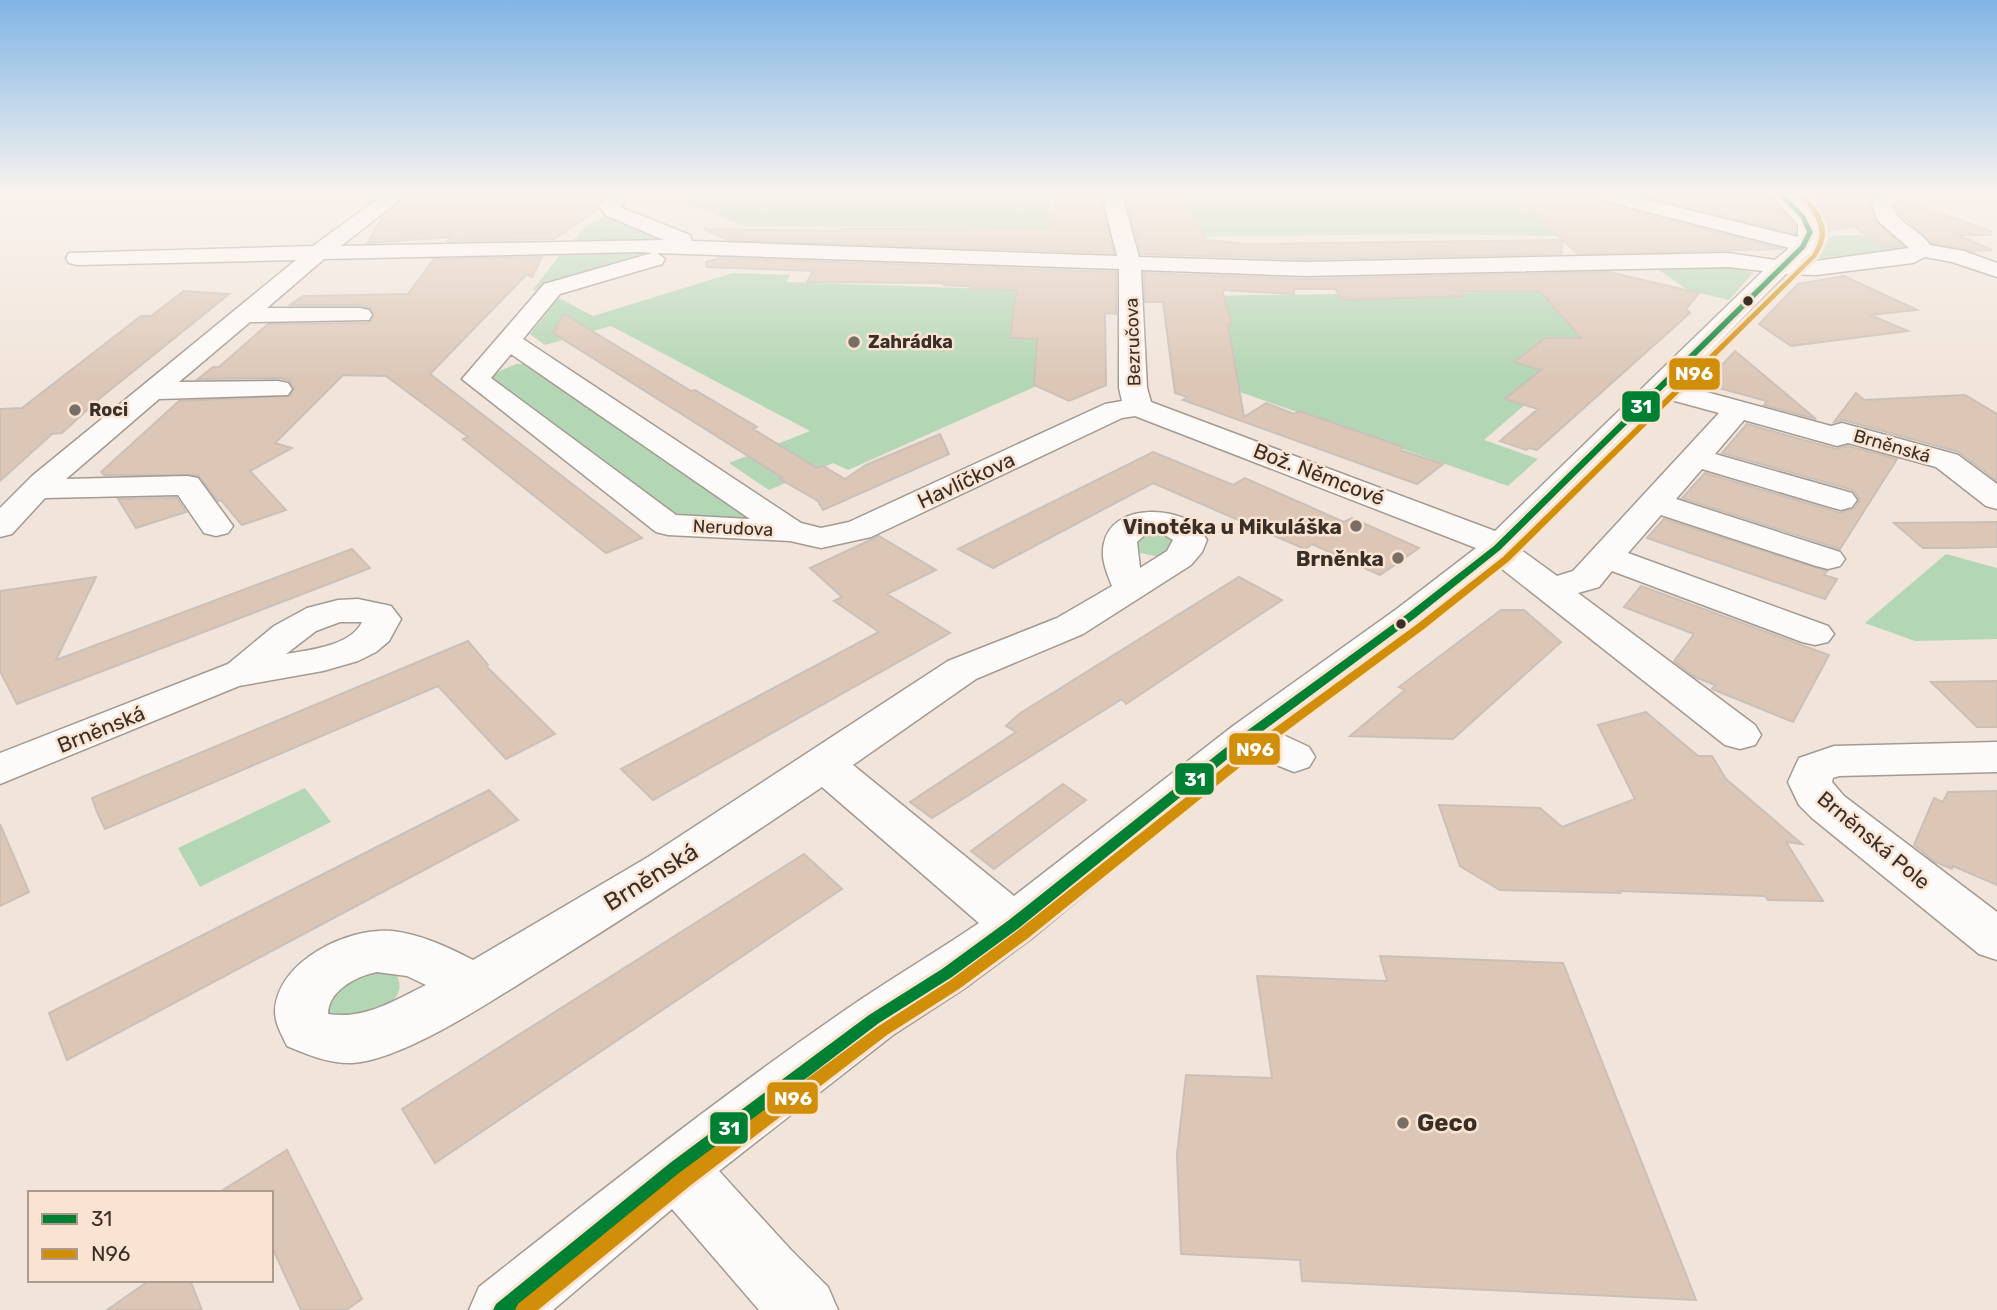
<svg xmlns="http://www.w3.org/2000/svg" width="1997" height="1310" viewBox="0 0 1997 1310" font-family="Rubik,sans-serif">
  <rect width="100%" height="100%" fill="#f1e4da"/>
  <path fill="#b3d6b4" d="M675,195H1048L1051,228L745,226L673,199Z
    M1166,195H1513L1609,214L1634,237L1422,234L1180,237Z
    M611,215L677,241L571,243L587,225Z
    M1835,235H1896L1906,245L1905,250L1829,260L1817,257L1830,237Z
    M668,251L666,253L532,291L562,252Z
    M1735,267L1753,273L1729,300L1688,290L1659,270Z
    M733,273L790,275L786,282L1072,292L1068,372L848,470L833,463L769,490L729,463L810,431L611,326L545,345L530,334L559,298L593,316Z
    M1572,291L1612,339L1543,338L1570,366L1484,440L1538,459L1508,486L1206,380L1192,296Z
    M516,364H529L761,521L682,522L487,382L493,374Z
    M1156,531L1168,535L1178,544L1160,557L1136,552L1132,537L1140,532Z
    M1946,554L1997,568V639L1915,641L1865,623Z
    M305,788L331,822L200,887L178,848Z
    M351,970L395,972C416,1006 358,1018 336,1027L320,1002Z"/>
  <path fill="#dcc7b7" stroke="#cac0b8" stroke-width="2" d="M409,195H604L597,204L598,209L554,239L448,241L451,237L367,243L382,218Z
    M1058,195H1100L1114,253L728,240L704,229L840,231L841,229L1053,228L1050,208H1057L1056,203H1060Z
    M1125,195H1183L1206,240L1247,244L1562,240L1519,195H1592L1596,202L1783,249L1578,254L1563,240L1561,254L1306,259L1141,254Z
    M1640,195H1769L1795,226V234Z
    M1797,195H1877L1870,204L1876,222L1903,246H1882L1853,226L1822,232L1816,216Z
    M1903,200L1991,231V235H1957L1992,250L1971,251L1931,243L1897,210L1895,206Z
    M542,257L532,277L527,274L430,374L642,538L606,553L463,439L468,437L386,376L343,375L275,443L292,448L250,471L286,510L242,525L221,500L218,501L198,475H104L101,472L179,401L290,396L294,388L289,380L279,378L198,379L213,367H219L268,324L369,323L374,316L371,309L361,305H290L303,296L408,294L434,259Z
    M720,258L1116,272V314L1105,313L1106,385L1069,401L1034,385L1037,339L1010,338L1016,290L970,289V286L944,285L945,283L807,282L813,271L707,267L706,262Z
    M1609,272L1699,293L1686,309L1690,313L1537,450L1529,448L1526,450L1500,441L1538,409L1505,399L1541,370L1514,362L1545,338H1581L1540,291H1460L1464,296L1343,300L1335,289H1294V294L1222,290L1232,324H1228L1244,417L1266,403L1294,414L1299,411L1403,447L1400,450L1443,464L1417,484L1183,400L1187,397L1175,393L1163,302H1145L1144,273L1306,279Z
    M1844,276L1917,310L1870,315L1908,331L1791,346L1759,324L1798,284Z
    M184,291L229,294L99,399L62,433L52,434L0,481V409L22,408L141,316H151Z
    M564,314L691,391L695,390L757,427L753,429L817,468L823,466L845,479L866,465L940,434L949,454L823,510L818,501L780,479L783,478L553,333Z
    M1735,351L1779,388L1816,419L1764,405L1767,401L1704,384Z
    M1856,393L1864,400L1965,395L1997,414V481L1959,452L1843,420L1834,422Z
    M1747,424L1836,449L1848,446L1897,459L1840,549L1682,498L1705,473L1840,513L1854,509L1860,500L1853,490L1722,453Z
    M1153,452L1233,485L1245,478L1344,522L1352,518L1419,548L1380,575L1312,544L1305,549L1153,483L993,568L958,549Z
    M177,498L186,512L136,528L118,499Z
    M1664,519L1827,571L1824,575L1837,579L1825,599L1647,538Z
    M1997,522V547L1956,548H1923L1894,523Z
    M879,536L936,570L887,594L950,633L653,800L621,769L879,632L834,601L842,597L810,568Z
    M352,549L370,568L17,704L0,671V591L96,577L56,660Z
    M1239,577L1282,600L1126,704L1122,699L932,818L910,802L1016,732L1006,726L1019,714Z
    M1641,586L1829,655L1793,722L1712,689L1715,685L1695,677L1674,661L1694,634L1624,607Z
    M1501,610H1524L1561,642L1453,739L1350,736L1405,690L1399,687Z
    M468,641L488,665L486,666L555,734L506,759L438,686L105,829L97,812L92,798Z
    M1997,681V727H1977L1931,682Z
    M1646,712L1698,756H1712L1726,779L1802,844L1786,842L1823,901L1768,900L1765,896L1619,891L1620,893L1500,890L1460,866L1439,805L1540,808L1562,827L1635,799L1598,725Z
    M1063,784L1086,800L994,869L971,851Z
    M489,790L518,820L67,1060L49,1013Z
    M1997,791V885L1953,866L1952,869L1935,862L1914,845L1934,798L1943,802L1948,792Z
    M0,824L29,892L0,906Z
    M804,854L842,889L435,1163L402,1109Z
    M1380,956L1563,963L1696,1300L1302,1281L1300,1260L1181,1254L1177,1155L1186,1075L1272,1078L1257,976L1387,981Z
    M287,1150L362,1299L346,1310H301L271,1245V1193H218Z
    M150,1280H190L202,1310H107Z"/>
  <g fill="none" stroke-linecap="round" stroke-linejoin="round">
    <defs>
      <path id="minor" d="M383,195H406L341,246L664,240L605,215L599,206L607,195H628L620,207L690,235L692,241L1117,256L1102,195H1122L1139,257L1306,262L1728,253L1775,260L1789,248L1597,199L1594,195H1628L1798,237V225L1772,195H1793C1806,208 1828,225 1816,244L1818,246L1801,261H1816L1909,248L1878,221L1872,203L1881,195H1905L1892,205C1897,224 1920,229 1930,245L1964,251L1997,263V277L1952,262L1925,257L1913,263L1816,275L1786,274L1677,384L1831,426L1842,423L1958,455L1997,484V509L1986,506L1936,467L1848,443L1837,446L1744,420L1715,454L1852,493L1857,500L1852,507L1841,510L1830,507L1702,469L1676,499L1840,552L1845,559L1840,566L1828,569L1816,566L1661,515L1628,553L1828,626L1834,634L1828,642L1815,645L1802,642L1612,571L1599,587L1578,593L1755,725L1761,735L1755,745L1740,749L1725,745L1497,565L1279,733L1309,747L1315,757L1309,767L1294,772L1252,755L1032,938L965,988L893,1035L719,1171L791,1250L828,1287L838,1310H759L672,1209L553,1310H469L479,1287C602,1190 724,1093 854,1004C895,976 938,951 979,923L822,787C728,851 634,912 538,972C493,1000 405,1059 353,1063C329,1064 309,1055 287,1046C282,1035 275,1024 275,1011C277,961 348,927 392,931C420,934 448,947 473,960L648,857L948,661L1057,618L1112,586C1107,573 1100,558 1104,543C1112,506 1167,506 1193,523C1199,527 1203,534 1207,540L1202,552L1191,565L1083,634L976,679L853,765L1014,896L1233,726L1398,608L1476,548L1135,416L1122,418L871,537L821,548L790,541L668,535L656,532L462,379L544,284L652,253L641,252L324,259L267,308H360L369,310L372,315L369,320L250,322L179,382L278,381L288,383L292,389L288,395L159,399L66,479L187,476L198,478L233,526L228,533L216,536L204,533L178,495L45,498L12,534L0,537V508L32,476L296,260L77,265L69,263L66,258L69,253L313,246ZM657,253L1119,269V388L1122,401L1105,404L849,522L821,528L801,523L523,339L560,294L662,264L665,259ZM1728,267L1763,271L1495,531L1151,402L1147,388L1141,270L1306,276ZM511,354L750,519L676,515L491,378ZM1664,398L1719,413L1573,571L1557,576L1517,547ZM1148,532L1161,533L1173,540L1167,551L1140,568L1137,542ZM377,972L407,976L426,985C395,1000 365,1020 328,1014C328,991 356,976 377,972Z
        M358,599L391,606L401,619L389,641L376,652L358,661L323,671L239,686L0,784V753L228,664L274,626L307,608L338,600ZM340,622H362C351,646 309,650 286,654L316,631Z
        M1997,742V772L1839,776L1833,778L1832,782L1844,796L1997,912V960L1979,954L1812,818L1799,805L1788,782L1799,758L1834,746Z"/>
    </defs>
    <use href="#minor" stroke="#a49a92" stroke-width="3"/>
    <use href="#minor" fill="#fdfbf9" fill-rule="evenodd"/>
    <defs>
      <path id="bus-1" d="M1779,195H1785L1805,216L1813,232L1805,248L1500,550L1415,618L1252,739L1019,928L952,977L879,1023L682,1173L516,1310H493L496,1304L670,1163L869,1015L942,969L1009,920L1244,733L1407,614L1494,546L1800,246L1807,232L1801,218Z"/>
      <path id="bus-2" d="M1799,195H1805C1824,217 1833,231 1816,257L1509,561L1424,629L1261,750L1027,939L959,989L887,1035L691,1185L538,1310H515L518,1304L679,1173L877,1027L949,981L1017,931L1253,744L1416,625L1503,557L1812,255C1828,229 1816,216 1799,195Z"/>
    </defs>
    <use href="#bus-1" stroke="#fae3d1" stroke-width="6"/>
    <use href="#bus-2" stroke="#fae3d1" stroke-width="6"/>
    <use href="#bus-1" fill="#008033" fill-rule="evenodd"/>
    <use href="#bus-2" fill="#d18e08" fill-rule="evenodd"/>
  </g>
  <linearGradient id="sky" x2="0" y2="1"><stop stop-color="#81b5e5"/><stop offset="0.51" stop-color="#f9f3ee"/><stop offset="1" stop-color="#f9f3ee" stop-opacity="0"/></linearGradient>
  <rect width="1997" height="379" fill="url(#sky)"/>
  <g fill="#382f28" stroke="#fae3d1" stroke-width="2.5">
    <circle cx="1748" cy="301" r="6"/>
    <circle cx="1401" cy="624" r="6"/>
  </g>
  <g fill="#796e66" stroke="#fae3d1" stroke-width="2.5">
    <circle cx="854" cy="342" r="7"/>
    <circle cx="75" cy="410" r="7"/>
    <circle cx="1356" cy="526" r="7"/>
    <circle cx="1398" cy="558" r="7"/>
    <circle cx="1403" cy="1123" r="7"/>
  </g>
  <g text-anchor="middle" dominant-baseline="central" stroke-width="5" stroke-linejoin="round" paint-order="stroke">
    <g font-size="18" font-weight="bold" fill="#382f28" stroke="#fae3d1" text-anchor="start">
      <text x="868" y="342">Zahrádka</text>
      <text x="89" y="410">Roci</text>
    </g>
    <g font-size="18" fill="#382f28" stroke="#fae3d1">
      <text transform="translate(1133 342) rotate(-92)">Bezručova</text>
      <text transform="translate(1892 446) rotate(16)">Brněnská</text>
      <text transform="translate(733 528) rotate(3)">Nerudova</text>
    </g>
    <g font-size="21" fill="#382f28" stroke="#fae3d1">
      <text transform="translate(1319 474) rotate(21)">Bož. Němcové</text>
      <text transform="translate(966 480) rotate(-25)">Havlíčkova</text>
      <text transform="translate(101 729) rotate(-22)">Brněnská</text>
      <text transform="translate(1874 840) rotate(40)">Brněnská Pole</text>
    </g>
    <g font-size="21" font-weight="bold" fill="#382f28" stroke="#fae3d1" text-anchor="end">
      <text x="1342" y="526">Vinotéka u Mikuláška</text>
      <text x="1384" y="558">Brněnka</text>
    </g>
    <g font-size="24" fill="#382f28" stroke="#fae3d1">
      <text transform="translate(651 877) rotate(-32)">Brněnská</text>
    </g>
    <g font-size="24" font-weight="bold" fill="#382f28" stroke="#fae3d1" text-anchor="start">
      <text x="1417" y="1123">Geco</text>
    </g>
  </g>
  <g stroke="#fae3d1" stroke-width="2.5">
    <rect x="1668" y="357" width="53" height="34" rx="7" fill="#d18e08"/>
    <rect x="1621" y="390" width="40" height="33" rx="7" fill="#008033"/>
    <rect x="1228" y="732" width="53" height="34" rx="7" fill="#d18e08"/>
    <rect x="1174" y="762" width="41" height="34" rx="7" fill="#008033"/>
    <rect x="766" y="1081" width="53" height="34" rx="7" fill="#d18e08"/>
    <rect x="709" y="1111" width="40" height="34" rx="7" fill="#008033"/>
  </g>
  <g font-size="19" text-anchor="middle" font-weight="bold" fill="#fff">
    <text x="1694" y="380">N96</text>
    <text x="1641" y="413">31</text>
    <text x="1255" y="756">N96</text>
    <text x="1195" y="786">31</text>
    <text x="793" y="1105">N96</text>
    <text x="729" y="1135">31</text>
  </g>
  <rect x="28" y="1191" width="245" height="91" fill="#fae3d1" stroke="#ac9b8d" stroke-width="2"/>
  <rect x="42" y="1214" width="35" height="10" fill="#008033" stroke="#ac9b8d" stroke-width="2"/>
  <text x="91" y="1226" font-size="21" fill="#382f28">31</text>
  <rect x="42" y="1249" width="35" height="10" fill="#d18e08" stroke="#ac9b8d" stroke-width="2"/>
  <text x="91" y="1261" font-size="21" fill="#382f28">N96</text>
</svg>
